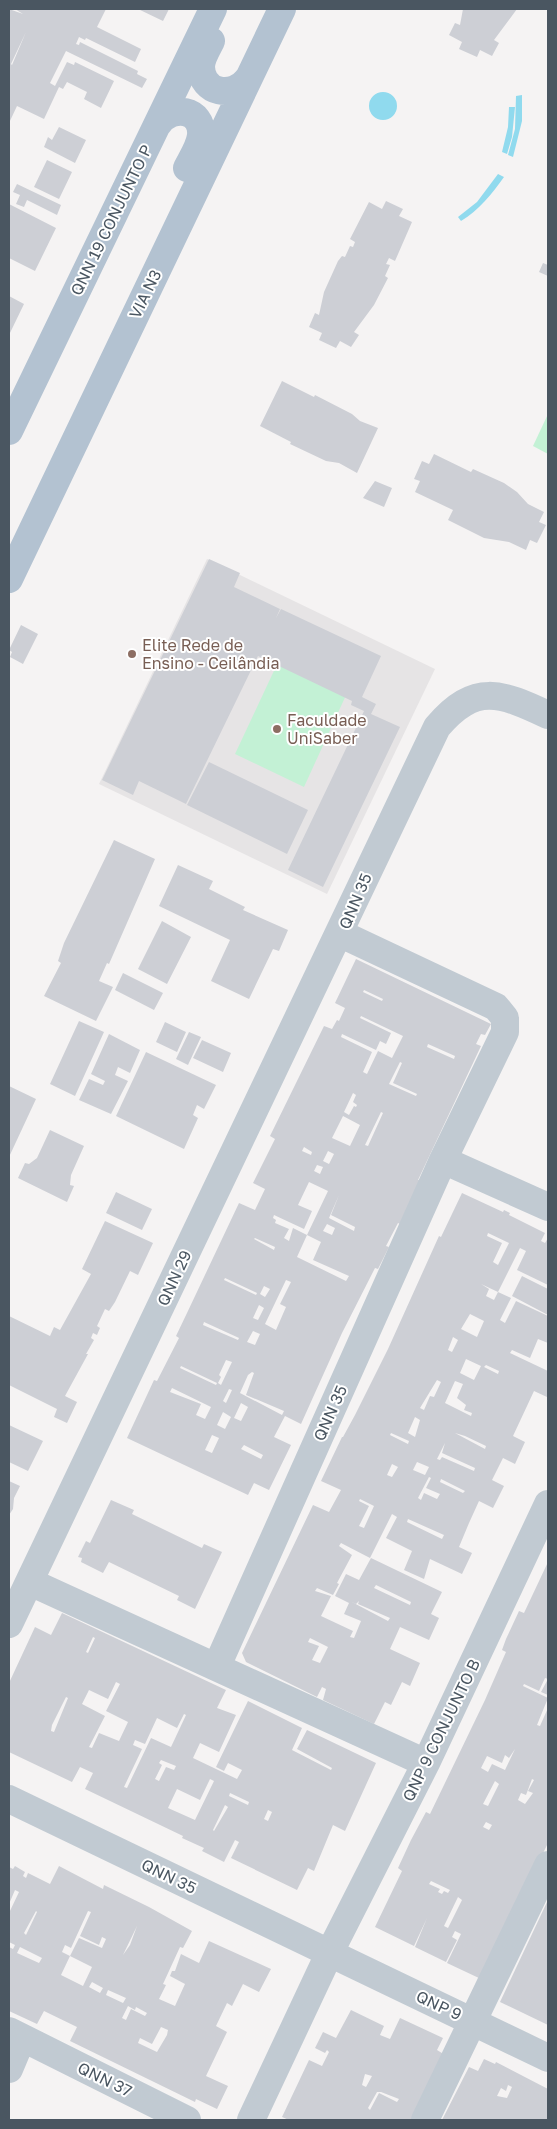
<svg xmlns="http://www.w3.org/2000/svg" width="557" height="2129" viewBox="0 0 557 2129" font-family="'Golos Text',sans-serif">
  <rect width="100%" height="100%" fill="#f5f3f3"/>
  <path fill="#e6e4e5" d="M207,559L435,669L327,894L99,784Z"/>
  <path fill="#c3f1d5" d="M548,414V454L533,446Z
    M279,660L347,693L304,787L235,754Z"/>
  <path fill="#90daee" d="M369 106a14 14 0 1 1 28 0a14 14 0 1 1-28 0Z
    M522,95V121L513,157L508,155L515,129L516,96Z
    M509,107H515L512,137L507,154L502,152L508,127Z
    M498,174L504,177C492,194 479,210 461,221L458,217L477,202Z"/>
  <path fill="#cdcfd5" fill-rule="evenodd" d="M9,9L23,14L15,9H106L97,27L141,49L135,62L86,38L85,40L79,37L76,44L79,45L80,42L138,71L137,74L147,79L142,88L66,51L50,83L55,86L67,62L74,65L75,62L114,81L101,108L84,99L87,92L67,82L63,89L59,87L44,119L17,106L9,123ZM26,32L12,65L11,64Z
    M138,9H169L163,21Z
    M463,9H517L494,40L499,43L492,56L480,50L477,57L459,49L462,42L449,35L455,23L460,25Z
    M59,127L86,140L75,163L44,147L48,137L52,140Z
    M47,160L72,172L59,199L34,187Z
    M17,184L61,205L57,215L27,200L24,207L16,204L20,195L13,192Z
    M386,201L403,209L399,216L412,222L395,261L389,258L386,264L390,265L385,276L388,278L374,305L354,332L359,335L351,347L340,341L336,348L319,340L322,333L309,327L315,313L319,315L324,292L338,261L342,256L345,257L350,246L353,247L355,242L350,239L369,202L382,209Z
    M9,204L56,228L35,271L9,258Z
    M543,263L548,265V276L539,272Z
    M9,296L24,304L9,335Z
    M282,381L314,397L315,395L352,414L360,421L378,428L357,473L339,463L326,461L290,444L291,442L260,426Z
    M434,454L471,472L473,469L504,483L517,492L528,504L544,512L539,522L546,525L537,543L530,540L526,550L509,542L484,538L448,520L453,510L415,492L420,481L414,479L422,461L429,464Z
    M375,481L392,488L384,507L363,498Z
    M209,559L240,573L234,587L280,609L276,618L281,609L381,656L362,697L376,704L371,714L400,727L323,887L288,870L364,711L351,705L352,701L258,656L186,804L139,781L133,795L102,780Z
    M21,625L38,634L23,664L10,657L12,652L9,650Z
    M209,762L308,810L287,854L187,805Z
    M114,840L155,859L109,964L107,963L99,981L113,987L96,1021L44,996L61,963L58,961L64,943Z
    M178,865L213,881L209,889L245,907L243,910L288,930L279,951L273,949L249,999L211,981L230,940L159,906Z
    M162,921L191,937L167,984L138,969Z
    M356,959L491,1024L485,1035L481,1034L476,1044L481,1046L418,1180H421L400,1224L398,1223L386,1246L389,1247L378,1269L375,1268L342,1333L301,1424L285,1416L274,1437L291,1445L269,1490L254,1483L248,1495L127,1438L154,1380L157,1381L179,1338L176,1336L187,1313L239,1203L255,1210L265,1189L253,1183L275,1139L270,1136L324,1026L332,1029L337,1020L339,1021L345,1008L335,1003ZM364,990L383,999L382,1001L363,992ZM361,1016L403,1036L392,1058L378,1051L367,1074L363,1072L372,1052L341,1037L342,1034L376,1050L380,1041L386,1044L391,1033L360,1018ZM428,1044L455,1056L454,1059L427,1047ZM400,1062L402,1063L393,1083L417,1094L416,1096L389,1084ZM353,1093L356,1095L353,1102L357,1105L356,1107L354,1106L349,1115L344,1112ZM381,1112L383,1113L368,1146L365,1145ZM343,1116L360,1125L350,1146L332,1138ZM304,1147L312,1152L311,1155L302,1151ZM328,1151L334,1154L329,1164L323,1161ZM317,1165L323,1167L320,1174L314,1171ZM309,1182L328,1191L307,1235L293,1228L289,1241L284,1238L289,1229L275,1223L276,1220L273,1218L274,1215L304,1229L312,1211L298,1205ZM339,1195L331,1215L355,1227L354,1231L329,1218ZM327,1224L335,1228L332,1235L323,1231ZM307,1235L321,1242L313,1260L349,1276L346,1281L297,1257ZM255,1238L275,1247L274,1250L254,1239ZM225,1278L257,1293L256,1295L224,1280ZM286,1280L291,1282L280,1304L286,1307L276,1330L265,1324ZM264,1286L270,1289L265,1297L260,1294ZM259,1305L264,1308L258,1320L253,1318ZM204,1322L239,1338L238,1340L203,1325ZM253,1331L260,1334L255,1345L247,1342ZM226,1360L232,1362L221,1385L218,1383L221,1377L219,1375ZM181,1366L217,1383L216,1385L180,1368ZM252,1372L254,1373L246,1395L284,1411L282,1415L240,1393L248,1375ZM172,1388L211,1407L205,1419L196,1415L201,1404L170,1392ZM229,1389L232,1390L226,1403L223,1401ZM241,1403L248,1407L241,1421L234,1418ZM223,1412L231,1417L225,1429L217,1425ZM212,1435L219,1438L212,1453L205,1450ZM244,1445L263,1455L261,1459L241,1449Z
    M123,973L163,993L154,1010L115,990Z
    M79,1021L104,1032L75,1096L50,1084Z
    M165,1022L186,1032L177,1052L156,1042Z
    M189,1032L201,1037L188,1065L176,1059Z
    M109,1034L140,1050L130,1073L118,1067L115,1075L128,1081L111,1114L79,1100L89,1079L103,1085L105,1081L91,1074Z
    M202,1040L231,1053L223,1072L193,1058Z
    M146,1052L216,1085L204,1109L197,1105L193,1115L198,1118L184,1149L116,1116Z
    M9,1086L36,1099L9,1157Z
    M50,1130L84,1146L71,1175L70,1185L74,1186L67,1202L18,1178L25,1163L29,1164L37,1158Z
    M116,1192L152,1209L142,1230L106,1213Z
    M462,1193L503,1212L504,1210L510,1213L509,1215L545,1233L541,1241L545,1243L548,1238V1285L517,1270L526,1251L520,1248L498,1292L511,1298L500,1320L505,1323L516,1301L548,1316V1343L538,1339L530,1358L512,1350L510,1353L548,1371V1395L547,1397L534,1391L513,1436L525,1442L515,1464L503,1458L492,1480L504,1486L493,1508L479,1501L469,1523L459,1547L472,1553L462,1574L430,1559L424,1579L404,1570L412,1551L386,1538L397,1517L392,1514L370,1558L341,1543L339,1546L352,1555L337,1583L339,1584L333,1595L317,1588L315,1591L331,1596L321,1616L353,1631L350,1637L354,1638L361,1621L344,1614L349,1603L335,1596L346,1574L359,1580L371,1558L442,1592L431,1614L439,1618L429,1640L400,1627L390,1649L420,1663L410,1686L402,1682L391,1705L385,1702L374,1724L323,1700L326,1689L322,1687L317,1697L246,1662L242,1653L313,1505L329,1512L341,1490L321,1481L342,1437H343L355,1415L388,1349L439,1236L441,1237ZM488,1233L509,1243L498,1265L493,1262L502,1243L487,1236ZM481,1284L498,1292L494,1300L486,1296L489,1289ZM470,1314L484,1321L477,1337L461,1329ZM453,1337L458,1340L452,1352L448,1350ZM466,1359L481,1366L474,1380L460,1373ZM486,1365L499,1371L498,1374L484,1367ZM437,1380L441,1382L434,1397L430,1396L424,1410L420,1408ZM455,1381L463,1384L457,1398L466,1405L464,1410L472,1413L471,1416L445,1403ZM415,1417L420,1420L415,1437L408,1433ZM391,1433L409,1441L408,1444L390,1435ZM455,1433L465,1436L486,1446L485,1449ZM445,1443L442,1453L475,1468L474,1471L442,1457L440,1460L437,1459ZM417,1462L429,1467L425,1475L413,1470ZM392,1464L398,1467L392,1477L387,1475ZM429,1477L431,1478L426,1488L440,1494L437,1499L424,1493L421,1500L418,1498ZM441,1479L465,1491L463,1493L440,1482ZM360,1499L374,1506L364,1528L359,1526L369,1506L359,1501ZM408,1519L444,1535L442,1539L407,1522ZM376,1585L411,1602L410,1605L374,1588ZM350,1601L356,1604L359,1601L358,1604L390,1618L388,1621ZM310,1638L328,1647L320,1663L312,1660L319,1646L308,1642Z
    M105,1221L153,1243L138,1275L130,1271L115,1302L109,1311L105,1309L97,1326L100,1328L97,1335L93,1333L91,1338L94,1340L86,1354H88L65,1396L77,1402L67,1423L54,1417L57,1409L9,1385V1316L50,1336L54,1327L60,1330L91,1274L82,1269Z
    M522,1276L548,1289V1315L512,1296Z
    M9,1425L43,1441L28,1471L9,1462Z
    M9,1481L20,1486L14,1498L13,1509L9,1515Z
    M111,1500L134,1510L132,1514L202,1548L204,1544L222,1552L195,1609L177,1600L179,1596L109,1562L103,1573L81,1562L82,1558L78,1557L86,1541L90,1543Z
    M548,1562V1695L541,1692L548,1679L545,1678L539,1691L524,1684L523,1686L548,1698L537,1725L540,1726L548,1708V1843L481,1979L447,1963L461,1934L455,1931L452,1937L457,1940L446,1962L415,1947L427,1918L414,1946L375,1927L402,1871L398,1868L411,1840L426,1812L430,1814L485,1700L506,1652L502,1650L506,1639L519,1611L524,1613ZM515,1749L505,1770L492,1764L488,1772L481,1768L487,1756L502,1763L505,1755L509,1758ZM532,1779L534,1780L528,1791L533,1793L525,1804L518,1800L521,1793L526,1795ZM495,1781L499,1784L488,1806L483,1804ZM486,1822L492,1825L489,1830L483,1827ZM431,1881L450,1890L448,1893L444,1891L442,1894L438,1892L440,1889L429,1884ZM458,1897L462,1900L448,1928L444,1926Z
    M62,1613L226,1690L217,1708L236,1715L219,1752L200,1743L193,1758L237,1779L242,1770L228,1763L224,1771L216,1767L248,1701L302,1728L292,1750L331,1770L332,1768L297,1749L307,1730L376,1763L345,1831L333,1825L314,1871L308,1868L297,1890L231,1858L239,1842L235,1840L224,1862L202,1851L204,1848L182,1838L183,1836L85,1789L93,1773L80,1767L72,1782L9,1752V1683L35,1627L51,1635ZM93,1637L95,1638L88,1653L86,1652ZM116,1682L120,1684L106,1711L128,1722L119,1741L99,1733L92,1748L89,1747L105,1716L82,1704L89,1690L108,1699ZM66,1697L68,1698L54,1732L51,1731L52,1725ZM184,1714L186,1715L171,1747L151,1738L127,1788L124,1787L142,1749L133,1745L135,1740L145,1744L157,1718L177,1728ZM161,1760L176,1766L174,1770L166,1767L159,1781L155,1779L162,1765L159,1763ZM210,1779L214,1781L195,1820L168,1808L177,1789L200,1800ZM230,1793L249,1802L248,1805L229,1796ZM225,1805L228,1807L214,1831L213,1830ZM268,1810L272,1812L268,1821L264,1819Z
    M15,1866L25,1872L23,1876L26,1878L28,1873L50,1884L59,1866L103,1889L104,1885L149,1907L192,1931L183,1948L180,1947L163,1984L166,1985L159,1999L175,2006L185,1984L170,1976L172,1971H175L181,1954L199,1963L209,1941L271,1969L259,1992L243,1984L232,2006L227,2003L216,2026L227,2032L206,2076L228,2086L217,2109L196,2099L195,2102L70,2041L77,2027L44,2011L37,2024L9,2011V1947L13,1949L15,1945L9,1942V1913L19,1892L15,1890L9,1904V1867L13,1869ZM36,1911L37,1912L26,1935L24,1933ZM88,1911L91,1912L80,1936L99,1945L102,1937L106,1939L102,1948L79,1938L70,1956L92,1967L83,1986L61,1975L70,1956L62,1952L65,1945L71,1948ZM137,1926L130,1945L123,1955ZM20,1947L42,1958L39,1963L17,1953ZM92,1982L103,1988L100,1993L89,1987ZM108,1990L126,1998L123,2003L106,1995ZM128,2006L135,2010L136,2007L147,2013L145,2016L131,2009L126,2020L122,2018ZM161,2027L168,2030L167,2035L157,2052L138,2043L140,2038L152,2044Z
    M548,1900V2025L500,2002Z
    M351,2010L384,2026L380,2035L390,2039L400,2018L443,2038L437,2050L445,2055L414,2120H289L282,2117L309,2060L322,2066L329,2052L327,2050L325,2053L315,2048L323,2032L336,2038ZM365,2074L372,2076L366,2087L362,2085ZM377,2092H381L399,2099L397,2102L379,2093L370,2110L368,2108Z
    M484,2059L495,2064L496,2062L548,2089V2120H442L469,2067L478,2071ZM508,2085L512,2087L507,2098L497,2096L501,2088L506,2091Z"/>
  <g fill="none" stroke-linecap="round" stroke-linejoin="round">
    <path stroke="#c1cad2" stroke-width="28" d="M443,1160L548,1207
      M30,1582L426,1763
      M9,1624L437,727C475,682 501,693 548,715
      M217,1666L443,1160L505,1032V1018L496,1007L339,933
      M9,1799L548,2058
      M9,2031L187,2120
      M9,2069L22,2038
      M251,2120L329,1954L426,1763L548,1504
      M425,2120L548,1865"/>
    <path stroke="#b3c2d1" stroke-width="28" d="M211,41C207,49 201,58 201,67C202,94 233,98 247,80
      M158,124C172,104 203,109 201,135C200,146 192,158 187,168
      M9,431L213,9
      M9,579L282,9"/>
  </g>
  <g fill="#8d6e63" stroke="#fff" stroke-width="2">
    <circle cx="132" cy="654" r="5"/>
    <circle cx="277" cy="729" r="5"/>
  </g>
  <g text-anchor="middle" dominant-baseline="central" stroke-width="4" stroke-linejoin="round" paint-order="stroke">
    <g font-size="16" fill="#4a5661" stroke="#fff">
      <text transform="translate(111 220) rotate(-64)">QNN 19 CONJUNTO P</text>
      <text transform="translate(145 294) rotate(-64)">VIA N3</text>
      <text transform="translate(355 901) rotate(-67)">QNN 35</text>
      <text transform="translate(174 1278) rotate(-65)">QNN 29</text>
      <text transform="translate(330 1413) rotate(-66)">QNN 35</text>
      <text transform="translate(441 1730) rotate(-64)">QNP 9 CONJUNTO B</text>
      <text transform="translate(169 1876) rotate(26)">QNN 35</text>
      <text transform="translate(439 2005) rotate(25)">QNP 9</text>
      <text transform="translate(105 2079) rotate(26)">QNN 37</text>
    </g>
    <g font-size="16" fill="#785e54" stroke="#fff" text-anchor="start">
      <text x="142" y="645">Elite Rede de<tspan x="142" dy="18">Ensino - Ceilândia</tspan></text>
      <text x="287" y="720">Faculdade<tspan x="287" dy="18">UniSaber</tspan></text>
    </g>
  </g>
  <rect width="557" height="2129" fill="none" stroke="#4a5661" stroke-width="20"/>
</svg>
